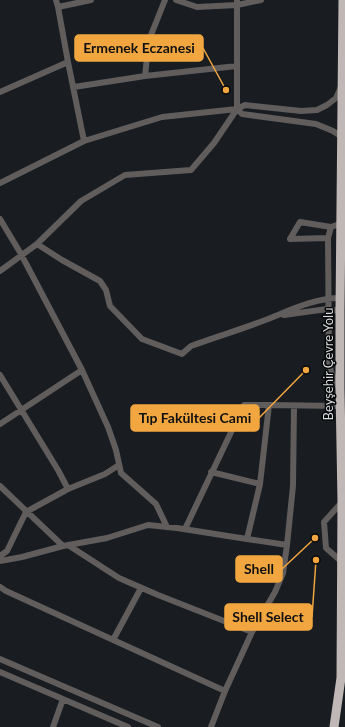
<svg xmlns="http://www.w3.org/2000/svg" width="345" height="727" viewBox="0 0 345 727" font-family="Lato,sans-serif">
  <rect width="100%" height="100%" fill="#191c20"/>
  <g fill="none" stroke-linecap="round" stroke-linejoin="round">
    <path stroke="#605d5c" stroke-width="6" d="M56,0L58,7L91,0
      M176,0L197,7L237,5L261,0
      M237,0V109L245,105L301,111L317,110L327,105L336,98L341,87
      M58,7L68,62L84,141L162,117L237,109L242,114L316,124L333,131L342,137
      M145,76L149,40L165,0
      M74,87L145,76L237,66
      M0,92L68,62
      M0,183L84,141
      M0,219L21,254L82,370L108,427L116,450L121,473L156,504L167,527
      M290,239L300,222L331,227
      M290,239L328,238
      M37,244L81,201L125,175L191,170L214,143L237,109
      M0,271L37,244L62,260L100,281L106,290L110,306L142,339L182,354L191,346C218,336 246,328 273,317C295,308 317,298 341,298
      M284,315L327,309L340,311
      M0,375L58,470L68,489L26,512L7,551L0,556
      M339,388L331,372L329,361L328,238L331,227L342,223
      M0,424L82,370
      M211,472L260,484
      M0,486L63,546L107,538L148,525L177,528L247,539L260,484L269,405L340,406
      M68,489L105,474L119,465
      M185,529L244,405H269
      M247,539L287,545L283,573L275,592L252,632
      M287,545L293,486L294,406
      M0,561L22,557L63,546
      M342,562L326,548L324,522L342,502
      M0,587L6,591L225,691L252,632L158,595L119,578L68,545
      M113,640L141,588
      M0,659L158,727
      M0,672L128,727
      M53,727L63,699
      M211,727L225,691"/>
    <path stroke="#c0b8b7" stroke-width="9" d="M334,727L341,678L342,502L340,389V311L343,0"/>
  </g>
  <g text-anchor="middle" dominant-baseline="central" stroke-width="3" stroke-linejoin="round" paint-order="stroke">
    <g font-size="13" fill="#d8dadd" stroke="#060708">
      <text transform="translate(328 364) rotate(-90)">Beyşehir Çevre Yolu</text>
    </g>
  </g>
  <path fill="none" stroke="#f1a640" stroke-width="1.5" d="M226 90L203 48M306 370L259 418M315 538L282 569M316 560L312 617"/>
  <g fill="#f1a640" stroke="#060708" stroke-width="1.5">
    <circle cx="226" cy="90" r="4"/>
    <circle cx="306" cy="370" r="4"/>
    <circle cx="315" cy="538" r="4"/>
    <circle cx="316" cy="560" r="4"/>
  </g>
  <g fill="#f1a640" stroke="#f1a640" stroke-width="1.5">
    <rect x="75" y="35" width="128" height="26" rx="4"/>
    <rect x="131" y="405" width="128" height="26" rx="4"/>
    <rect x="236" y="556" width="46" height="26" rx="4"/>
    <rect x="225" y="604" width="87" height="26" rx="4"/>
  </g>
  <g font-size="14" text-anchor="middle" font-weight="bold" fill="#111">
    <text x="139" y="53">Ermenek Eczanesi</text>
    <text x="195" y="423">Tıp Fakültesi Cami</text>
    <text x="259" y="574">Shell</text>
    <text x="268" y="622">Shell Select</text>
  </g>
</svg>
